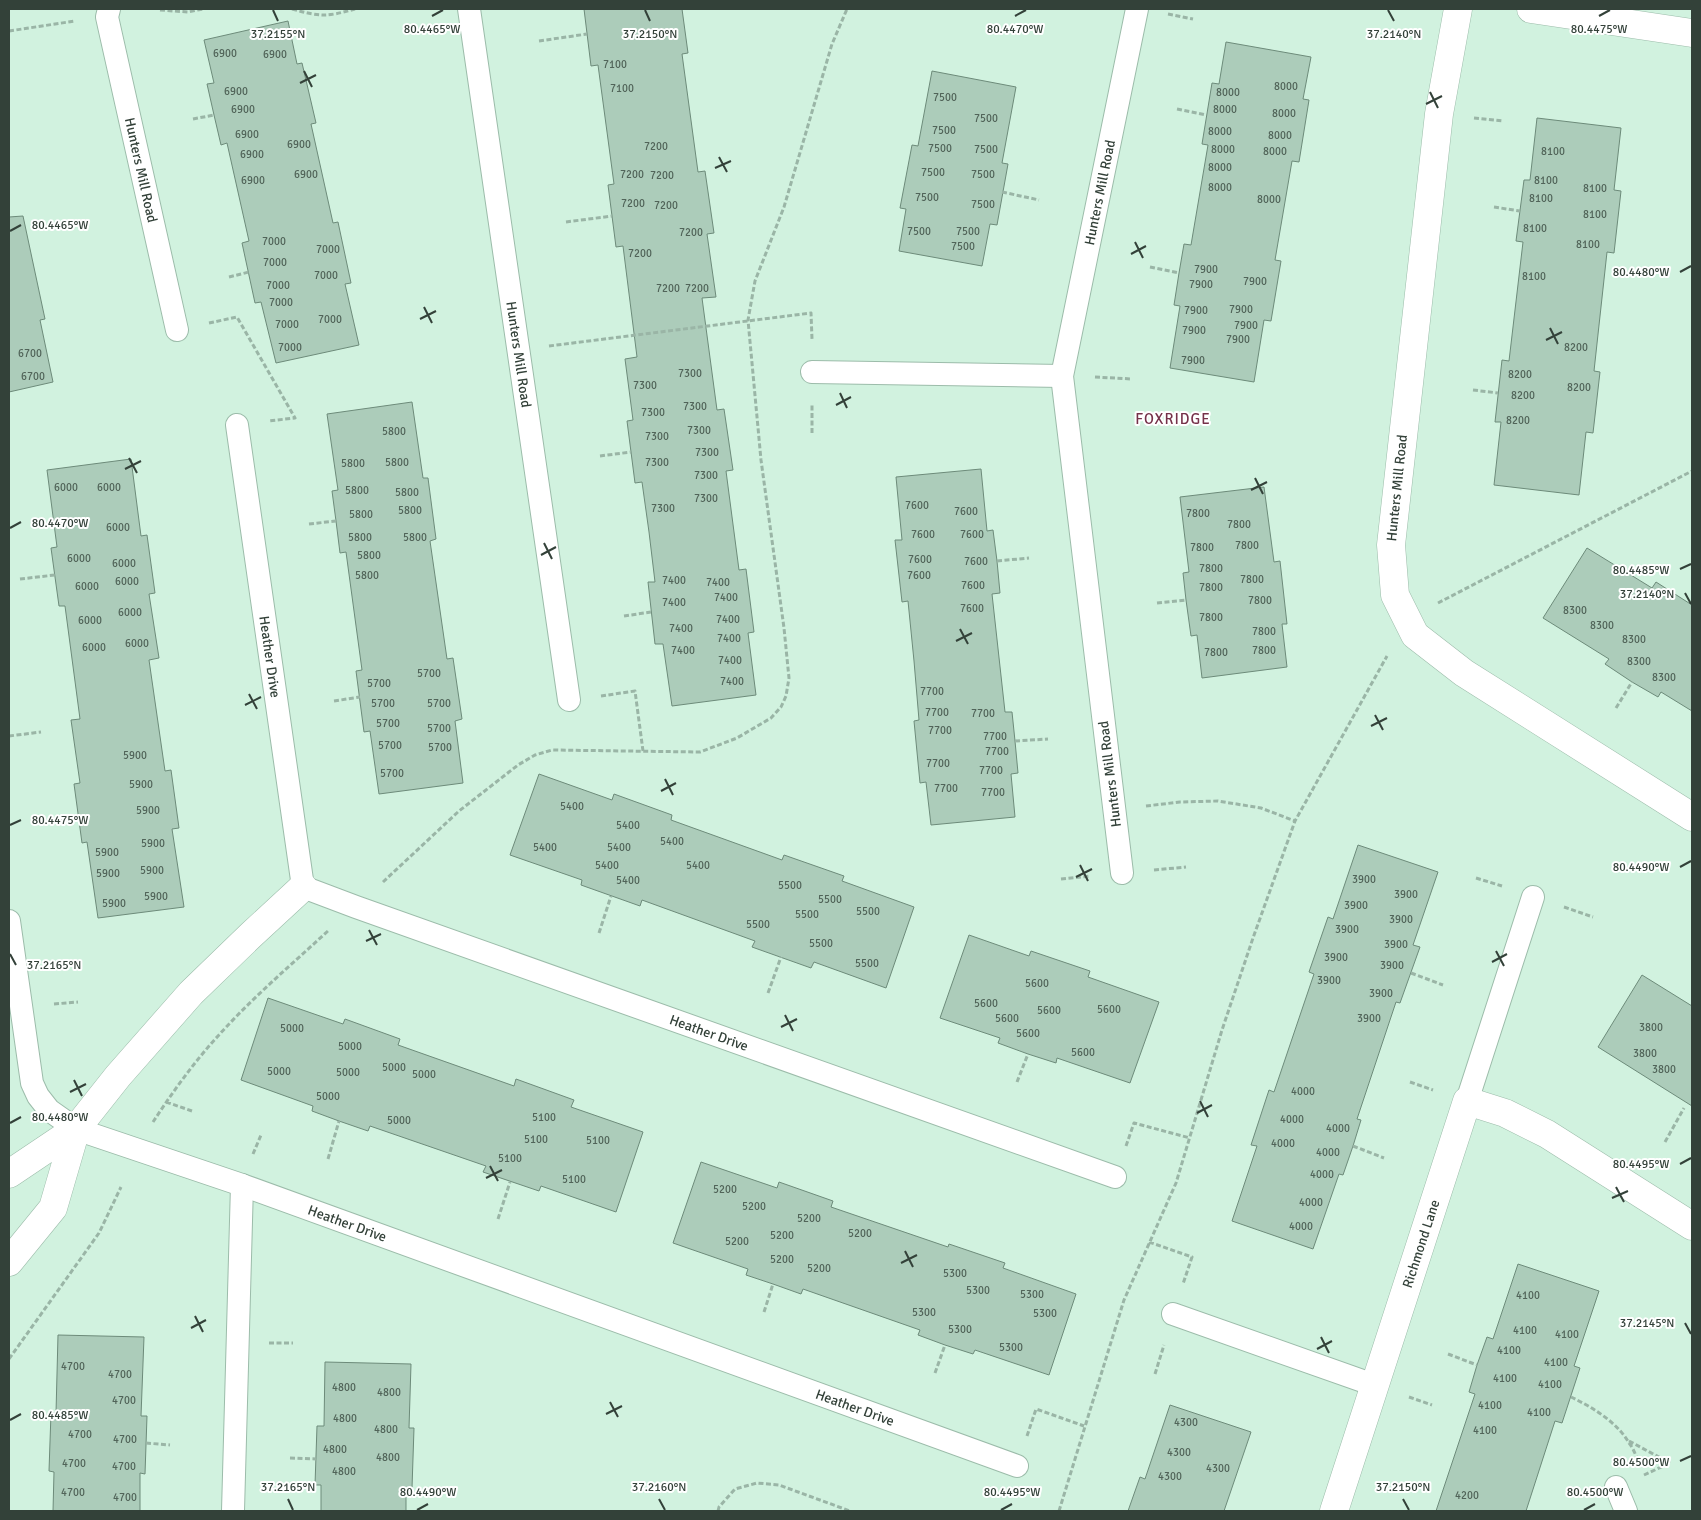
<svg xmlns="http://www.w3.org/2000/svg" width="1701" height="1520" viewBox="0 0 1701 1520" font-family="Signika,sans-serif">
  <rect width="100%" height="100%" fill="#d1f2df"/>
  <path fill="#acccba" stroke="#6d8b7a" d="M584,9H682L688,53L682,54L698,172L705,171L714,233L707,234L716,297L702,298L717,410L724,409L733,470L726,471L739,570L746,569L754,632L748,633L756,695L672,706L663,644H655L648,582H655L649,532L642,482L635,483L627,421L633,420L625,359L637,357L623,246L616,247L608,185L614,184L598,65L591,66Z
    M288,21L297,64L302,63L316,123L311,124L333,223L338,222L351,283L345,284L359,345L276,363L261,302L255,303L242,243L249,241L227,143L221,145L214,115L207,84L214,83L204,40Z
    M1226,42L1311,57L1303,99L1309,100L1299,162L1292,161L1275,260L1281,261L1271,321L1264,320L1254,382L1170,368L1180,306L1174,305L1179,273L1184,244L1191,245L1208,145L1202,144L1212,83L1219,84Z
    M932,71L1016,87L1002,163L1008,164L997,225L990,224L982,266L899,251L906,209L900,208L912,145L918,146Z
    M1537,118L1621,128L1614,190L1621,191L1614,253L1607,252L1594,371L1600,372L1593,433L1586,432L1579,495L1494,485L1501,422H1495L1502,360L1509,361L1523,242L1516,241L1524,180H1530Z
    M23,216L45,319L40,320L53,382L9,392V217Z
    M412,402L423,478H428L436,539L430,541L447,659L453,658L462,719L455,721L463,783L379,794L370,731L364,732L356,671L362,670L346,552L340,553L336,521L332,491L338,490L327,414Z
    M131,459L141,536L147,535L155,593L149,594L159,658L149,660L165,771L171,770L179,828L172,829L184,907L98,918L87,842L82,843L74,784L80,783L71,720L80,719L65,606H59L51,548L57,547L47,470Z
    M981,469L987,531L993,530L997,561L1000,593L992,594L1005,712H1012L1015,741L1018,773L1011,774L1015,817L931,825L926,782L920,783L914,721L919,720L914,661L908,601L902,602L895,540H902L896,477Z
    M1264,487L1274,562L1280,561L1287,624H1282L1287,667L1202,678L1197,635L1191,636L1186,600L1183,573L1189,572L1180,497Z
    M1587,548L1652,588L1656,582L1692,605V711L1661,692L1658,697L1632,682L1605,664L1609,659L1543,618Z
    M539,774L612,800L614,794L672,815L671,820L782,860L784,855L844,876L842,881L914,907L886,988L814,962L811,968L752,947L755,941L642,900L640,906L581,885L582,880L510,855Z
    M1358,845L1438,872L1413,945L1420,947L1400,1003L1396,1002L1357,1119L1361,1120L1353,1146L1343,1175L1339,1174L1313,1249L1232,1221L1257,1146L1251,1145L1269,1090L1274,1092L1314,974L1309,972L1328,917L1333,919Z
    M969,935L1029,956L1031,951L1090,971L1088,977L1159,1002L1130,1083L1057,1058L1056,1063L1028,1054L998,1043L1000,1038L940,1018Z
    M1642,975L1692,1006V1106L1598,1047Z
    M268,998L343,1024L345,1019L400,1039L398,1045L514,1086L516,1079L574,1100L571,1107L643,1132L616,1212L541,1186L539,1191L483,1172L486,1166L370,1126L368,1131L339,1121L312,1111L313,1106L241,1080Z
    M701,1162L777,1188L779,1182L833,1201L831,1207L948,1247L949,1244L1005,1263L1003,1268L1076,1294L1049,1375L975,1350L973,1354L945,1345L918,1335L920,1330L803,1289L801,1294L773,1284L746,1275L748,1269L673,1243Z
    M1518,1264L1599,1291L1574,1366L1580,1368L1562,1423L1555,1421L1526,1511H1436L1475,1394L1469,1392L1477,1365L1487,1337L1493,1339Z
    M58,1335L144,1337L141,1416H147L145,1474L140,1473V1511H53L54,1472L49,1471L51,1413H56Z
    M325,1362L411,1364L409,1428H414L412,1488H406V1511H321V1485H315L317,1426H324Z
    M1170,1405L1251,1432L1224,1511H1128L1140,1477L1145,1479Z"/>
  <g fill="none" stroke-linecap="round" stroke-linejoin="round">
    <defs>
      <g id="lane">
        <path id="s1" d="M109,9L107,17L177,330"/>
        <path id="s2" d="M469,9L569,700"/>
        <path d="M812,372L1062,376"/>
        <path id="s3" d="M237,425L303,887L356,907L1115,1177"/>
        <path id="s4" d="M1122,873L1062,376L1137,9"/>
        <path id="s5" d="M9,921L32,1083L38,1096L49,1110L76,1129L242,1185L1017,1466"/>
        <path d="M1467,1101L1533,897"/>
        <path d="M1173,1314L1374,1385"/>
        <path d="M1616,1487L1626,1511"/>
        <path d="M233,1511L242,1185"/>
      </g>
      <g id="street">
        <path d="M1458,9L1439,114L1391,545L1395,595L1415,635L1464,673L1692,817"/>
        <path d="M1531,9L1692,33"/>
        <path d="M9,1174L76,1129L118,1076L191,993L251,935L303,887"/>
        <path d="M9,1262L53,1208L76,1129"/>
        <path id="s6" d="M1334,1511L1467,1101L1505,1113L1547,1134L1692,1226"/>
      </g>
    </defs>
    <use href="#lane" stroke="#9cbcaa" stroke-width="24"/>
    <use href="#street" stroke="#9cbcaa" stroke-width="29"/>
    <path stroke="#9ab5a6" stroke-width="3" stroke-dasharray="5 2.5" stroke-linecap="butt" d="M292,9C321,17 326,17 355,9
      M160,10L188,12L203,9
      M1168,14L1193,19
      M9,31L75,21
      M539,41L587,34
      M1177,109L1206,115
      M1474,118L1503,121
      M193,119L214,115
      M1002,192L1039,200
      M1494,207L1520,211
      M566,222L612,216
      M1150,267L1179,273
      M229,277L249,272
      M209,323L237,317L295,418L268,421
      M549,346L811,313L812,339
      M1095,377L1132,379
      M1473,390L1498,393
      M812,433V403
      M600,456L631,452
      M309,524L336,521
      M997,561L1029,558
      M20,579L55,575
      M1157,603L1186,600
      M1438,603L1692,471
      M624,616L651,612
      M601,696L635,691L643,751
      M334,701L360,697
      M1616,708L1632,682
      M9,736L41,732
      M1015,741L1048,739
      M1146,806L1180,802L1218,801L1261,808L1295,821
      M53,820L79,817
      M1154,870L1186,867
      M1476,878L1502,886
      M1061,879L1090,876
      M383,882L459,811L518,765L535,755L552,750L700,752L737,738L771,718L781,707L786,696L789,678L784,628L761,460L748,320L755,281L784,207L832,44L847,9
      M1564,907L1593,917
      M599,933L611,896
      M1411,973L1443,985
      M768,993L781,957
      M54,1004L78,1002
      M1017,1082L1028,1054
      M1410,1082L1433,1090
      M166,1102L192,1111
      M153,1122C172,1093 194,1062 218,1036C252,998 291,965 329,930
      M1665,1142L1684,1108
      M1126,1146L1134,1123L1190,1138
      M1353,1146L1384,1158
      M253,1154L261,1135
      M328,1159L339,1121
      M498,1219L510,1182
      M1149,1242L1192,1257L1183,1284
      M764,1312L773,1284
      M269,1343H293
      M1448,1354L1477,1365
      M9,1359L99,1233L121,1187
      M935,1373L945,1345
      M1155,1374L1164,1345
      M1409,1397L1432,1405
      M1571,1397C1592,1407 1617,1422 1629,1443C1634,1449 1636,1457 1640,1464
      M1027,1436L1036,1409L1084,1426
      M1629,1441L1670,1463
      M146,1443L170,1445
      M290,1458L316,1459
      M1644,1475L1670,1463
      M718,1511L719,1507L735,1489L757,1483L779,1485L850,1511
      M1059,1511L1124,1300L1176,1183L1222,1030L1253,938L1295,821L1387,656"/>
    <use href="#lane" stroke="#fff" stroke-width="22"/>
    <use href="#street" stroke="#fff" stroke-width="28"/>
  </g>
  <path fill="none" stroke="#334139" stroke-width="2" d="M273,10L278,21M645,10L650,21M1388,10L1394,21M432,16L443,10M1015,16L1026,10M1599,16L1610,10M304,71L312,87M300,83L316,75M1430,92L1438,108M1426,104L1442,96M719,157L727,172M715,168L731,161M10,231L21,225M1135,242L1143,258M1131,254L1146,246M1680,272L1691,266M424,307L432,323M420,319L436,311M1550,328L1558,344M1546,340L1562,332M840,393L847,408M836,405L851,397M129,458L137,473M125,469L141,461M1255,478L1263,494M1251,490L1267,482M10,528L21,522M544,543L552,559M541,555L556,547M1680,569L1691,564M1685,593L1691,604M960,629L968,644M956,641L972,633M249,694L257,709M245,705L261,697M1375,715L1383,730M1371,726L1387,718M665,779L673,795M661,791L676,783M10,825L21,820M1080,865L1088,881M1680,867L1691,861M1076,877L1092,869M369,930L377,945M366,941L381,934M1496,951L1504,966M10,954L16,965M1492,962L1507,954M785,1015L793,1031M781,1027L797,1019M74,1080L82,1096M70,1092L86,1084M1200,1101L1208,1117M1197,1113L1212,1105M10,1123L21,1117M1680,1164L1691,1158M490,1166L498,1181M486,1178L502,1170M1616,1187L1624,1202M1612,1198L1628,1191M905,1251L913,1267M901,1263L917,1255M195,1316L203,1332M1685,1323L1691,1334M191,1328L206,1320M1321,1337L1329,1353M1317,1349L1332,1341M610,1402L618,1417M606,1414L622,1406M10,1420L21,1414M1680,1461L1691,1456M288,1499L293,1510M659,1499L665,1510M1403,1499L1409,1510M417,1510L428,1504M1001,1510L1012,1504M1584,1510L1595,1504"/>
  <g text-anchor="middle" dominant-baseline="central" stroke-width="4" stroke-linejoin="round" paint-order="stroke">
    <g font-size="11" fill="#516459">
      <text x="225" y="53">6900</text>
      <text x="275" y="54">6900</text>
      <text x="615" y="64">7100</text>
      <text x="1286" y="86">8000</text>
      <text x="622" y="88">7100</text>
      <text x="236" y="91">6900</text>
      <text x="1228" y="92">8000</text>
      <text x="945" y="97">7500</text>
      <text x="243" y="109">6900</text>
      <text x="1225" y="109">8000</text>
      <text x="1284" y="113">8000</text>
      <text x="986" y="118">7500</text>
      <text x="944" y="130">7500</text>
      <text x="1220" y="131">8000</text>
      <text x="247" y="134">6900</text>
      <text x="1280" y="135">8000</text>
      <text x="299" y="144">6900</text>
      <text x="656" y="146">7200</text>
      <text x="940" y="148">7500</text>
      <text x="986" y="149">7500</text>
      <text x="1223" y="149">8000</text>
      <text x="1275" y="151">8000</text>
      <text x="1553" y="151">8100</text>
      <text x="252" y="154">6900</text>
      <text x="1220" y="167">8000</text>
      <text x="933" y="172">7500</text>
      <text x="306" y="174">6900</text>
      <text x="632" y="174">7200</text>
      <text x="983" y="174">7500</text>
      <text x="662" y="175">7200</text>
      <text x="253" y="180">6900</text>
      <text x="1546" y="180">8100</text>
      <text x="1220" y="187">8000</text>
      <text x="1595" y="188">8100</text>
      <text x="927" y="197">7500</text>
      <text x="1541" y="198">8100</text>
      <text x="1269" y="199">8000</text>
      <text x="633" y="203">7200</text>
      <text x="983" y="204">7500</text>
      <text x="666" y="205">7200</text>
      <text x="1595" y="214">8100</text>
      <text x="1535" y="228">8100</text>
      <text x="919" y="231">7500</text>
      <text x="968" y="231">7500</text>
      <text x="691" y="232">7200</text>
      <text x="274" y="241">7000</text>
      <text x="1588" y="244">8100</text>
      <text x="963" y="246">7500</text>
      <text x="328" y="249">7000</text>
      <text x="640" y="253">7200</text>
      <text x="275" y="262">7000</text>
      <text x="1206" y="269">7900</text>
      <text x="326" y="275">7000</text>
      <text x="1534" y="276">8100</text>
      <text x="1255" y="281">7900</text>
      <text x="1201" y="284">7900</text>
      <text x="278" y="285">7000</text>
      <text x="668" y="288">7200</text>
      <text x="697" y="288">7200</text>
      <text x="281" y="302">7000</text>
      <text x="1241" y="309">7900</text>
      <text x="1196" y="310">7900</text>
      <text x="330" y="319">7000</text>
      <text x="287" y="324">7000</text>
      <text x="1246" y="325">7900</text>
      <text x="1194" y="330">7900</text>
      <text x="1238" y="339">7900</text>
      <text x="290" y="347">7000</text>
      <text x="1576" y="347">8200</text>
      <text x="30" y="353">6700</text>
      <text x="1193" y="360">7900</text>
      <text x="690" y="373">7300</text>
      <text x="1520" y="374">8200</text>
      <text x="33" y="376">6700</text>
      <text x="645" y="385">7300</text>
      <text x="1579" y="387">8200</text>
      <text x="1523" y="395">8200</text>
      <text x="695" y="406">7300</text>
      <text x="653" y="412">7300</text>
      <text x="1518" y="420">8200</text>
      <text x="699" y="430">7300</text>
      <text x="394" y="431">5800</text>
      <text x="657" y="436">7300</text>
      <text x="707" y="452">7300</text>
      <text x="397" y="462">5800</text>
      <text x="657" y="462">7300</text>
      <text x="353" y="463">5800</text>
      <text x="706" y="475">7300</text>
      <text x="66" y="487">6000</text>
      <text x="109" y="487">6000</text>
      <text x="357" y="490">5800</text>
      <text x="407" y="492">5800</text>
      <text x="706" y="498">7300</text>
      <text x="917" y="505">7600</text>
      <text x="663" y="508">7300</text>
      <text x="410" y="510">5800</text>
      <text x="966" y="511">7600</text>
      <text x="1198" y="513">7800</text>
      <text x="361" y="514">5800</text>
      <text x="1239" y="524">7800</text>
      <text x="118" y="527">6000</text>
      <text x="923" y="534">7600</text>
      <text x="972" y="534">7600</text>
      <text x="360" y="537">5800</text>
      <text x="415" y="537">5800</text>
      <text x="1247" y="545">7800</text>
      <text x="1202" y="547">7800</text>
      <text x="369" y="555">5800</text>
      <text x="79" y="558">6000</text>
      <text x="920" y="559">7600</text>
      <text x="976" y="561">7600</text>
      <text x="124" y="563">6000</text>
      <text x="1211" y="568">7800</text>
      <text x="367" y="575">5800</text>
      <text x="919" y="575">7600</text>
      <text x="1252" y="579">7800</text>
      <text x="674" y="580">7400</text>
      <text x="127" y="581">6000</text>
      <text x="718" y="582">7400</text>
      <text x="973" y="585">7600</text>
      <text x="87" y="586">6000</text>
      <text x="1211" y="587">7800</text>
      <text x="726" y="597">7400</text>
      <text x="1260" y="600">7800</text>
      <text x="674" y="602">7400</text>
      <text x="972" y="608">7600</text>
      <text x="1575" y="610">8300</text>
      <text x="130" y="612">6000</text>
      <text x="1211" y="617">7800</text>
      <text x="728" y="619">7400</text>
      <text x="90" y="620">6000</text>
      <text x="1602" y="625">8300</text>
      <text x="681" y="628">7400</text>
      <text x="1264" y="631">7800</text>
      <text x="729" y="638">7400</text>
      <text x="1634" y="639">8300</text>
      <text x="137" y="643">6000</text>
      <text x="94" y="647">6000</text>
      <text x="683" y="650">7400</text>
      <text x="1264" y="650">7800</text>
      <text x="1216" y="652">7800</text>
      <text x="730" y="660">7400</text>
      <text x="1639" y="661">8300</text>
      <text x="429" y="673">5700</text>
      <text x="1664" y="677">8300</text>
      <text x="732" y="681">7400</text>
      <text x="379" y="683">5700</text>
      <text x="932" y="691">7700</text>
      <text x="383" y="703">5700</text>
      <text x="439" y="703">5700</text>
      <text x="937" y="712">7700</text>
      <text x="983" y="713">7700</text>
      <text x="388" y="723">5700</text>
      <text x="439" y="728">5700</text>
      <text x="940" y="730">7700</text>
      <text x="995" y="736">7700</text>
      <text x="390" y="745">5700</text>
      <text x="440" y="747">5700</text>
      <text x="997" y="751">7700</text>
      <text x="135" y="755">5900</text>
      <text x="938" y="763">7700</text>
      <text x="991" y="770">7700</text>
      <text x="392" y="773">5700</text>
      <text x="141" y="784">5900</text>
      <text x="946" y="788">7700</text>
      <text x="993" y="792">7700</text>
      <text x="572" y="806">5400</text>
      <text x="148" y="810">5900</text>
      <text x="628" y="825">5400</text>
      <text x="672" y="841">5400</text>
      <text x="153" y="843">5900</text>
      <text x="545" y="847">5400</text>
      <text x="619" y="847">5400</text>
      <text x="107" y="852">5900</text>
      <text x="607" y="865">5400</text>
      <text x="698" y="865">5400</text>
      <text x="152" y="870">5900</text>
      <text x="108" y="873">5900</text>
      <text x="1364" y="879">3900</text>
      <text x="628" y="880">5400</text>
      <text x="790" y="885">5500</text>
      <text x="1406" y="894">3900</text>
      <text x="156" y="896">5900</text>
      <text x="830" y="899">5500</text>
      <text x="114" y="903">5900</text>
      <text x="1356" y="905">3900</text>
      <text x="868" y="911">5500</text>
      <text x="807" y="914">5500</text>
      <text x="1401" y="919">3900</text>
      <text x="758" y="924">5500</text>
      <text x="1347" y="929">3900</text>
      <text x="821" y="943">5500</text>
      <text x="1396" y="944">3900</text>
      <text x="1336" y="957">3900</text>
      <text x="867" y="963">5500</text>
      <text x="1392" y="965">3900</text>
      <text x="1329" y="980">3900</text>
      <text x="1037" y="983">5600</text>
      <text x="1381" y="993">3900</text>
      <text x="986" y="1003">5600</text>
      <text x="1109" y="1009">5600</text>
      <text x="1049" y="1010">5600</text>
      <text x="1007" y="1018">5600</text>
      <text x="1369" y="1018">3900</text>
      <text x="1651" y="1027">3800</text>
      <text x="292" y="1028">5000</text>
      <text x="1028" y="1033">5600</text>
      <text x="350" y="1046">5000</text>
      <text x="1083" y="1052">5600</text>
      <text x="1645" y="1053">3800</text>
      <text x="394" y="1067">5000</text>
      <text x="1664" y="1069">3800</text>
      <text x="279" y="1071">5000</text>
      <text x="348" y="1072">5000</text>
      <text x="424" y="1074">5000</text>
      <text x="1303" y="1091">4000</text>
      <text x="328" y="1096">5000</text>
      <text x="544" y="1117">5100</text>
      <text x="1292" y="1119">4000</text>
      <text x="399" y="1120">5000</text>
      <text x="1338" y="1128">4000</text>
      <text x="536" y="1139">5100</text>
      <text x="598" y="1140">5100</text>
      <text x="1283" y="1143">4000</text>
      <text x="1328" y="1152">4000</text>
      <text x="510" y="1158">5100</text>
      <text x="1322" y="1174">4000</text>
      <text x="574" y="1179">5100</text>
      <text x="725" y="1189">5200</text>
      <text x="1311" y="1202">4000</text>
      <text x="754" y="1206">5200</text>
      <text x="809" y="1218">5200</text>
      <text x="1301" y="1226">4000</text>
      <text x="860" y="1233">5200</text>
      <text x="782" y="1235">5200</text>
      <text x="737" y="1241">5200</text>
      <text x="782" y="1259">5200</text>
      <text x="819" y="1268">5200</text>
      <text x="955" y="1273">5300</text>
      <text x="978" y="1290">5300</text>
      <text x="1032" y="1294">5300</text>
      <text x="1528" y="1295">4100</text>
      <text x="924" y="1312">5300</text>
      <text x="1045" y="1313">5300</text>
      <text x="960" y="1329">5300</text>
      <text x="1525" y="1330">4100</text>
      <text x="1567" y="1334">4100</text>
      <text x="1011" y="1347">5300</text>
      <text x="1509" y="1350">4100</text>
      <text x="1556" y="1362">4100</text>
      <text x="73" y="1366">4700</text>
      <text x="120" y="1374">4700</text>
      <text x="1505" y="1378">4100</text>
      <text x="1550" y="1384">4100</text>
      <text x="344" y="1387">4800</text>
      <text x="389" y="1392">4800</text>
      <text x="124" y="1400">4700</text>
      <text x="1490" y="1405">4100</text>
      <text x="1539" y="1412">4100</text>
      <text x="345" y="1418">4800</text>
      <text x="1186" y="1422">4300</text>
      <text x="386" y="1429">4800</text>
      <text x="1485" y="1430">4100</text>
      <text x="80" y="1434">4700</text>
      <text x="125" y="1439">4700</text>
      <text x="335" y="1449">4800</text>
      <text x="1179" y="1452">4300</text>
      <text x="388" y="1457">4800</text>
      <text x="74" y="1463">4700</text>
      <text x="124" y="1466">4700</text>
      <text x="1218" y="1468">4300</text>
      <text x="344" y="1471">4800</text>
      <text x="1170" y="1476">4300</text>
      <text x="73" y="1492">4700</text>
      <text x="1467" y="1495">4200</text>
      <text x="125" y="1497">4700</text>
    </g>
    <g font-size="14" fill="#334139" stroke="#fff">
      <text stroke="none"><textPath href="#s1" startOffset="165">Hunters Mill Road</textPath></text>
      <text stroke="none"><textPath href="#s4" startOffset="688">Hunters Mill Road</textPath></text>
      <text stroke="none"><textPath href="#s2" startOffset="349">Hunters Mill Road</textPath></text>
      <text transform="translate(1397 488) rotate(-84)">Hunters Mill Road</text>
      <text stroke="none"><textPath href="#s3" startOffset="234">Heather Drive</textPath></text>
      <text transform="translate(1110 774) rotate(-97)">Hunters Mill Road</text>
      <text stroke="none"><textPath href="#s3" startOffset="898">Heather Drive</textPath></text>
      <text stroke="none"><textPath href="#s5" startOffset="516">Heather Drive</textPath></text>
      <text stroke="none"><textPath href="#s6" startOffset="281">Richmond Lane</textPath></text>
      <text stroke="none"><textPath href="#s5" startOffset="1056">Heather Drive</textPath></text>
    </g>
    <g font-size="15" letter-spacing="1" fill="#753149" stroke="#fff">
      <text x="1173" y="419">FOXRIDGE</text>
    </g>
  </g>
  <g font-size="12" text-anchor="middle" fill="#334139" stroke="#fff" stroke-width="4" stroke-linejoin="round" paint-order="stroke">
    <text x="432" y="33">80.4465°W</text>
    <text x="1015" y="33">80.4470°W</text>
    <text x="1599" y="33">80.4475°W</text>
    <text x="278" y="38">37.2155°N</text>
    <text x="650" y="38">37.2150°N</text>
    <text x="1394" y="38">37.2140°N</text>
    <text x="60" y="229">80.4465°W</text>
    <text x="1641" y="276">80.4480°W</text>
    <text x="60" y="527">80.4470°W</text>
    <text x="1641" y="574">80.4485°W</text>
    <text x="1647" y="598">37.2140°N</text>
    <text x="60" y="824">80.4475°W</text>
    <text x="1641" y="871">80.4490°W</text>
    <text x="54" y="969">37.2165°N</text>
    <text x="60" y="1121">80.4480°W</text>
    <text x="1641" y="1168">80.4495°W</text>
    <text x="1647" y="1327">37.2145°N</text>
    <text x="60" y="1419">80.4485°W</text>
    <text x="1641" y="1466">80.4500°W</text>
    <text x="288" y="1491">37.2165°N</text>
    <text x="659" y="1491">37.2160°N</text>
    <text x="1403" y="1491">37.2150°N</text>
    <text x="428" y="1496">80.4490°W</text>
    <text x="1012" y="1496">80.4495°W</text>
    <text x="1595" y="1496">80.4500°W</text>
  </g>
  <rect width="1701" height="1520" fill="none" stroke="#334139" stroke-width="20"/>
</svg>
